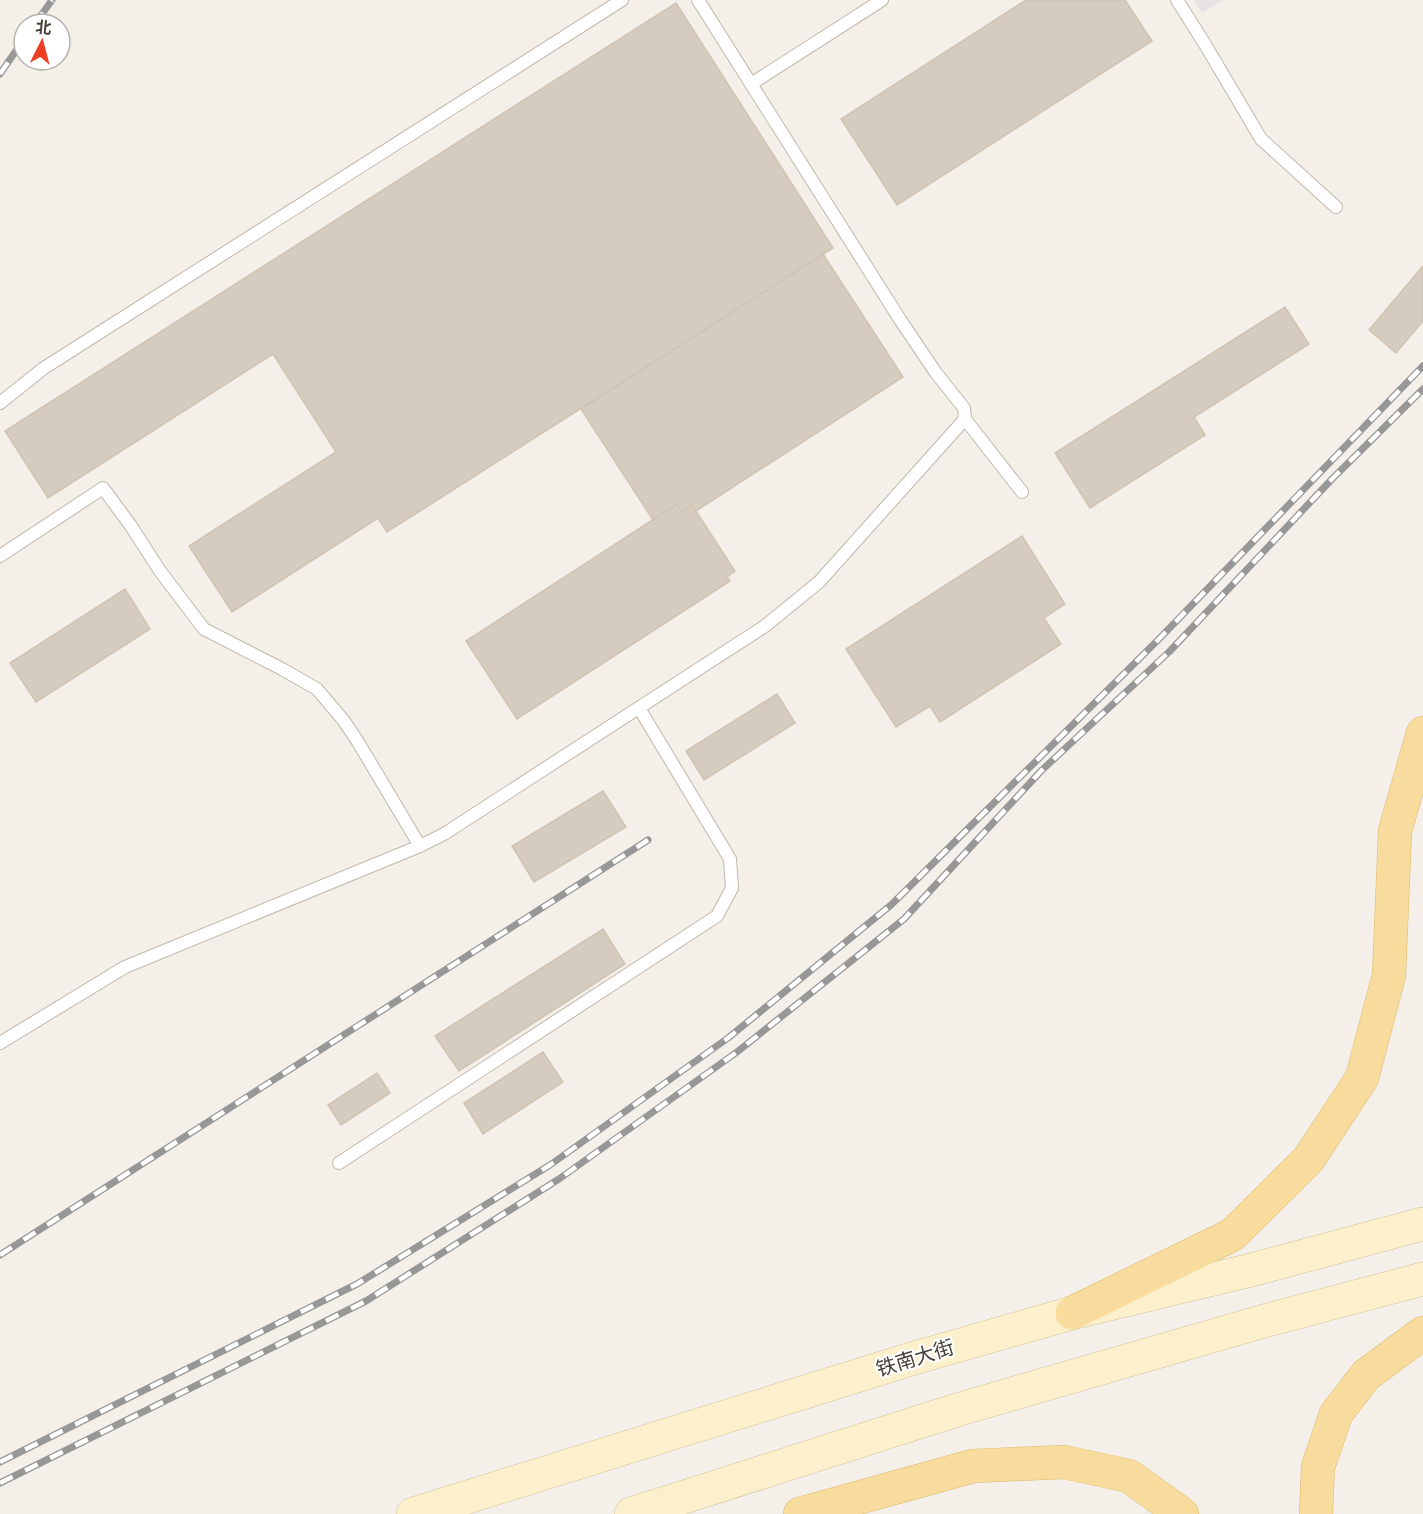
<svg xmlns="http://www.w3.org/2000/svg" width="1423" height="1514" viewBox="0 0 1423 1514" font-family="'Roboto Condensed','Noto Sans SC',sans-serif">
  <rect width="100%" height="100%" fill="#f4f0e9"/>
  <path fill="#e5e3e1" d="M1194,0H1223L1202,13Z"/>
  <path fill="#d5ccbf" stroke="#cfc3b3" stroke-width="1.5" d="M1026,0H1125L1152,41L897,205L841,119Z
    M676,3L833,248L387,532L378,518L232,612L189,546L336,452L273,354L48,498L5,431Z
    M823,254L903,377L696,511L692,505L682,512L677,504L653,520L581,409Z
    M1423,266V321L1396,353L1369,330Z
    M1285,307L1309,344L1194,417L1205,435L1090,508L1055,453Z
    M677,504L682,512L692,505L735,571L727,577L730,581L517,719L466,641Z
    M1022,536L1065,604L1044,618L1061,644L940,722L930,706L896,727L846,649Z
    M125,589L150,629L36,702L10,663Z
    M777,694L795,723L704,780L686,751Z
    M603,791L626,827L534,882L512,846Z
    M603,929L625,964L459,1071L435,1036Z
    M543,1052L563,1082L483,1134L464,1103Z
    M377,1073L390,1093L341,1125L328,1105Z"/>
  <g fill="none" stroke-linecap="round" stroke-linejoin="round">
    <defs>
      <path id="service" d="M698,0L899,318L936,373L964,408L965,419L1022,492
        M1177,0L1206,46L1261,139L1336,207
        M751,84L882,0
        M0,403L44,368L622,0
        M0,556L103,488L131,526L160,571L204,629L282,669L317,689L344,721L358,742L420,846
        M0,1043L125,967L420,846L444,834L765,626L819,582L965,419
        M339,1163L717,916L732,888L730,859L639,708"/>
      <path id="secondary" d="M413,1514L911,1359L1072,1313L1251,1270L1423,1224
        M631,1514L960,1409L1264,1321L1423,1279"/>
      <path id="primary" d="M1072,1313L1232,1235L1308,1160L1362,1078L1389,975L1395,831L1423,733
        M800,1514L973,1466L1064,1462L1129,1476L1182,1514
        M1316,1514L1318,1467L1336,1414L1366,1375L1423,1333"/>
    </defs>
    <use href="#service" stroke="#bfb8ac" stroke-width="14"/>
    <use href="#secondary" stroke="#d1c19b" stroke-width="34"/>
    <use href="#primary" stroke="#ddb96e" stroke-width="34"/>
    <use href="#service" stroke="#fff" stroke-width="12"/>
    <use href="#secondary" stroke="#fcefcb" stroke-width="33"/>
    <use href="#primary" stroke="#f8dc9d" stroke-width="33"/>
    <defs>
      <path id="rail" d="M35,24L52,0
        M0,74L24,39
        M0,1255L648,840
        M0,1462L357,1284L550,1165L728,1038L891,905L1158,640L1423,366
        M0,1483L366,1301L559,1179L737,1052L904,919L1042,770L1170,651L1333,478L1423,389"/>
    </defs>
    <use href="#rail" stroke="#979797" stroke-width="7"/>
    <use href="#rail" stroke="#fff" stroke-width="4.5" stroke-dasharray="14" stroke-linecap="butt"/>
  </g>
  <g text-anchor="middle" dominant-baseline="central" stroke-width="4.5" stroke-linejoin="round" paint-order="stroke">
    <g font-size="20" fill="#474138" stroke="#fff">
      <text transform="translate(915 1358) rotate(-17)">铁南大街</text>
    </g>
  </g>
  <g transform="translate(42 42) rotate(6)"><circle r="28" fill="#ffffff" stroke="#b5b3af" stroke-width="1.5"/>
  <path d="M0-4.5L10 22L0 15L-10 22Z" fill="#ee3f26"/>
  <text y="-9" font-size="16" font-weight="bold" text-anchor="middle" fill="#474138">北</text>
  </g>
</svg>
